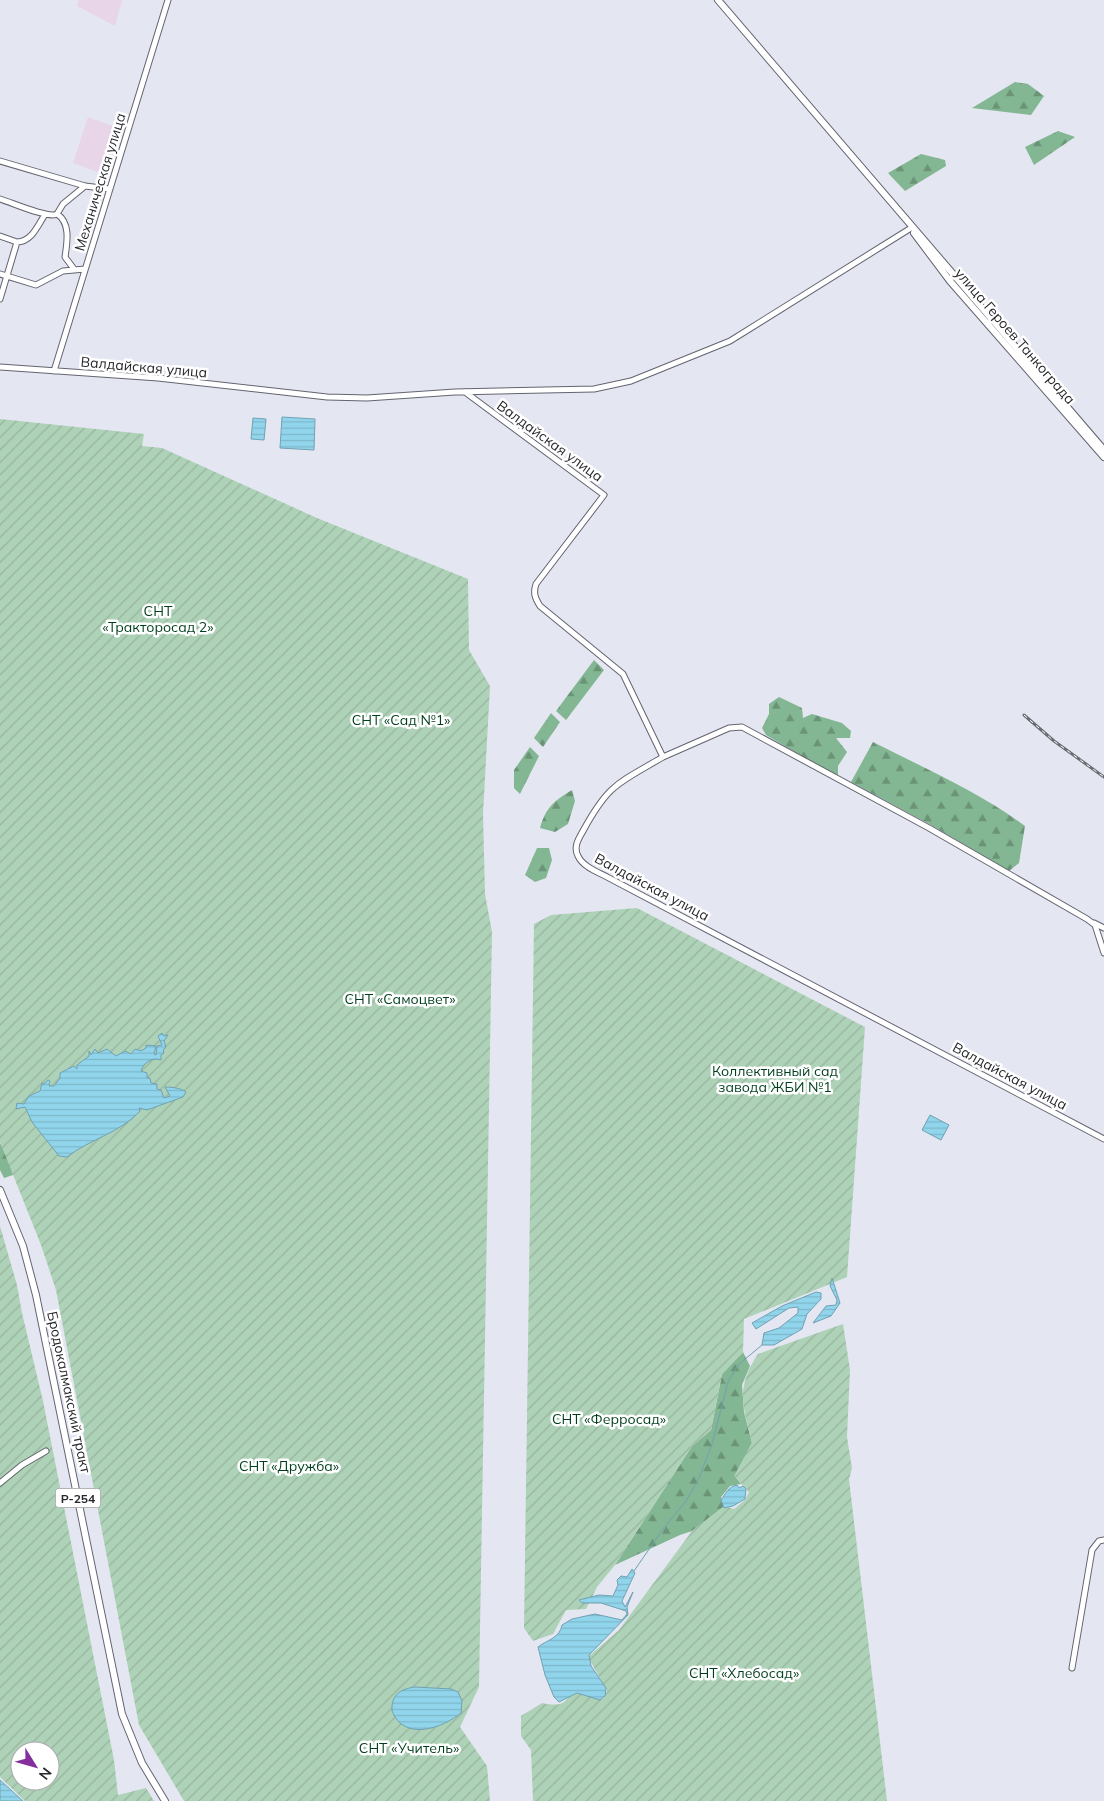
<svg xmlns="http://www.w3.org/2000/svg" width="1104" height="1801" viewBox="0 0 1104 1801" font-family="Mulish,sans-serif">
  <defs>
    <pattern id="forest-firs" width="22" height="20" patternUnits="userSpaceOnUse" patternTransform="scale(1.25)"><rect width="22" height="20" fill="#83b692"/><path d="M5 1l3.5 6h-7zM16 11l3.5 6h-7z" fill="#6b9477"/></pattern>
    <pattern id="garden-furrows" width="10" height="10" patternUnits="userSpaceOnUse" patternTransform="scale(1.25)"><rect width="10" height="10" fill="#aed2b7"/><path d="M-1 1l2-2M0 10L10 0M9 11l2-2" fill="none" stroke="#96b49e"/></pattern>
    <pattern id="water-rules" width="6" height="5" patternUnits="userSpaceOnUse" patternTransform="scale(1.25)"><rect width="6" height="5" fill="#91d5ec"/><path d="M0 2.5h6" fill="none" stroke="#7db7cb"/></pattern>
  </defs>
  <rect width="100%" height="100%" fill="#e4e6f2"/>
  <path fill="#e8d6e8" d="M79,0H122L115,26L77,6Z
    M88,117L118,128L102,174L73,163Z"/>
  <path fill="url(#forest-firs)" d="M1015,82L1028,84L1044,96L1031,115L972,108Z
    M1058,131L1075,137L1034,165L1025,147Z
    M921,154L945,160L946,166L905,191L888,173Z
    M594,660L604,670L566,720L556,711Z
    M779,697L802,708L803,718L812,714L842,723L851,731L850,738H836L847,752L838,766V777L766,735L762,728L769,714V704Z
    M551,713L560,722L543,747L534,738Z
    M873,742C924,768 979,792 1025,826L1019,863L1009,871L931,825L851,782Z
    M530,747L539,756L520,794L514,788V770Z
    M572,790L575,801L568,824L555,832L540,828C546,807 554,801 572,790Z
    M537,848H549L552,860L546,878L535,882L525,875Z
    M0,1143L10,1161L13,1175L4,1178L0,1170Z
    M743,1352L750,1366L742,1385L744,1412L752,1443L735,1476L741,1484L730,1486L721,1497L725,1506L692,1531L680,1535L615,1565L692,1446L711,1430L722,1374Z"/>
  <path fill="url(#garden-furrows)" fill-rule="evenodd" d="M0,419L144,434L142,446L162,448L317,518L468,579L469,650L490,686L483,814L485,894L492,932L479,1687L460,1727L487,1766L490,1801H184L139,1725L56,1290L41,1245L0,1142Z
    M637,908L865,1027L847,1277L744,1319L743,1352L722,1374L711,1430L692,1446L615,1565L597,1587L586,1609L566,1610L553,1634L533,1641L524,1628L534,924L551,915Z
    M0,1226L17,1285L22,1313L43,1401L114,1760L118,1795L146,1788L154,1801H25L0,1777ZM20,1751H50V1781H20Z
    M843,1324L850,1370L847,1437L852,1468L849,1479L887,1801H533L531,1750L521,1736V1716L542,1703C558,1706 564,1706 572,1692L603,1699L607,1691L588,1657L619,1630L692,1531L724,1506L734,1509L745,1500L749,1492L734,1476L752,1443C743,1406 735,1388 758,1354Z"/>
  <path fill="url(#water-rules)" stroke="#71a1b2" d="M282,417L315,419L314,450L280,448Z
    M253,418L266,419L264,440L251,439Z
    M162,1033L164,1036L168,1035L164,1041L166,1047L163,1050L164,1053L161,1055V1060C152,1057 144,1062 141,1071L147,1073V1078H150L151,1083L157,1084V1089L161,1090L164,1098L170,1096L165,1087C171,1087 181,1088 186,1092L183,1097L147,1110L139,1108L140,1111C120,1133 90,1139 67,1157L59,1156L32,1122L25,1107L16,1109L17,1103L24,1104L29,1096L40,1091L42,1083L44,1084L48,1080L50,1081L49,1086H54L60,1078V1073L74,1066L77,1069V1065L89,1056V1051L91,1055L95,1049L98,1053L107,1049L116,1056L125,1051L131,1054L135,1049L141,1051L146,1048V1045L156,1046L154,1054L156,1055L157,1046L162,1045L158,1036Z
    M930,1115L949,1125L941,1140L922,1130Z
    M832,1278L840,1303L831,1316L813,1323L826,1306L836,1305L837,1300L830,1286Z
    M816,1292L821,1293V1299L807,1314L802,1329L774,1345H762L764,1333L779,1328L798,1313V1307L789,1308L756,1329L752,1323L782,1306Z
    M737,1485L739,1488L743,1486L746,1489L745,1499L733,1506L724,1508L721,1500C726,1493 728,1487 737,1485Z
    M632,1569L635,1573L622,1601L625,1607L633,1592L627,1607L628,1615L589,1655L591,1666L606,1688L605,1696L600,1700L577,1693L559,1702L554,1697L545,1675L538,1647C547,1640 560,1638 562,1625L572,1619L595,1614L622,1620L627,1614L626,1611L601,1603H582L579,1600L599,1595L613,1596L618,1585L617,1580L621,1576L627,1577Z
    M415,1687L451,1689L458,1692L462,1701L461,1713C443,1728 404,1742 392,1711C391,1695 400,1689 415,1687Z
    M0,1780L23,1801H0Z"/>
  <g fill="none" stroke-linecap="round" stroke-linejoin="round">
    <path stroke="#71a1b2" stroke-width="1" d="M634,1571L663,1529L686,1501L699,1478L712,1444L728,1382L738,1365L762,1345"/>
    <defs>
      <path id="minor" d="M0,161L85,186L110,189
        M0,199C13,203 49,219 57,214
        M57,214C71,223 67,243 65,257L74,269
        M57,214L63,204L85,186
        M0,236L17,242
        M0,274L36,285L63,271L85,269
        M0,299L17,242C31,242 37,227 44,216
        M0,367L158,378L327,397L367,398L455,392L594,389L631,381L730,341L911,228
        M54,371L168,0
        M465,392L604,495L536,584C533,593 535,598 540,606L623,674L663,757C619,783 609,783 583,831C579,838 573,847 578,856C583,867 598,872 609,878L1104,1139
        M663,757L729,728L742,727L929,828L1087,919L1095,925L1104,953
        M1094,923L1104,928
        M0,1483L22,1465L46,1451
        M1072,1668L1092,1550L1099,1541L1104,1540"/>
      <path id="major" d="M718,0L1104,450
        M914,233L950,281L1104,457
        M0,1190L23,1246L36,1295L122,1714L142,1763L165,1801"/>
    </defs>
    <use href="#minor" stroke="#63646f" stroke-width="7"/>
    <use href="#major" stroke="#63646f" stroke-width="8"/>
    <use href="#minor" stroke="#fff" stroke-width="5"/>
    <use href="#major" stroke="#fff" stroke-width="6"/>
    <defs>
      <path id="rail" d="M1024,715L1054,741L1104,777"/>
    </defs>
    <use href="#rail" stroke="#6b6c73" stroke-width="3"/>
    <use href="#rail" stroke="#fff" stroke-width="1" stroke-dasharray="4" stroke-linecap="butt"/>
  </g>
  <g text-anchor="middle" dominant-baseline="central" stroke-width="5" stroke-linejoin="round" paint-order="stroke">
    <rect fill="#fff" stroke="#68686b" stroke-width="1" x="55.5" y="1488.5" width="45" height="19" rx="4"/>
    <g font-size="12" font-weight="bold" fill="#27282c">
      <text x="78" y="1498">Р-254</text>
    </g>
    <g font-size="14" fill="#27282c" stroke="#fff">
      <text transform="translate(100 182) rotate(-73)">Механическая улица</text>
      <text transform="translate(1015 336) rotate(49)">улица Героев Танкограда</text>
      <text transform="translate(144 367) rotate(5)">Валдайская улица</text>
      <text transform="translate(550 441) rotate(36)">Валдайская улица</text>
      <text transform="translate(652 887) rotate(28)">Валдайская улица</text>
      <text transform="translate(1010 1076) rotate(28)">Валдайская улица</text>
      <text transform="translate(69 1392) rotate(78)">Бродокалмакский тракт</text>
    </g>
    <g font-size="14" fill="#003f1d" stroke="#fff">
      <text x="158" y="611">СНТ<tspan x="158" dy="16">«Тракторосад 2»</tspan></text>
      <text x="401" y="720">СНТ «Сад №1»</text>
      <text x="400" y="999">СНТ «Самоцвет»</text>
      <text x="775" y="1071">Коллективный сад<tspan x="775" dy="16">завода ЖБИ №1</tspan></text>
      <text x="609" y="1419">СНТ «Ферросад»</text>
      <text x="289" y="1466">СНТ «Дружба»</text>
      <text x="744" y="1673">СНТ «Хлебосад»</text>
      <text x="409" y="1748">СНТ «Учитель»</text>
    </g>
  </g>
  <g transform="translate(35 1766) rotate(127)"><circle r="24" fill="#ffffff" stroke="#a9a9ab"/>
  <path d="M0-4L9 19L0 12L-9 19Z" fill="#842f9d"/>
  <text y="-8" font-size="14" font-weight="bold" text-anchor="middle" fill="#27282c">N</text>
  </g>
</svg>
